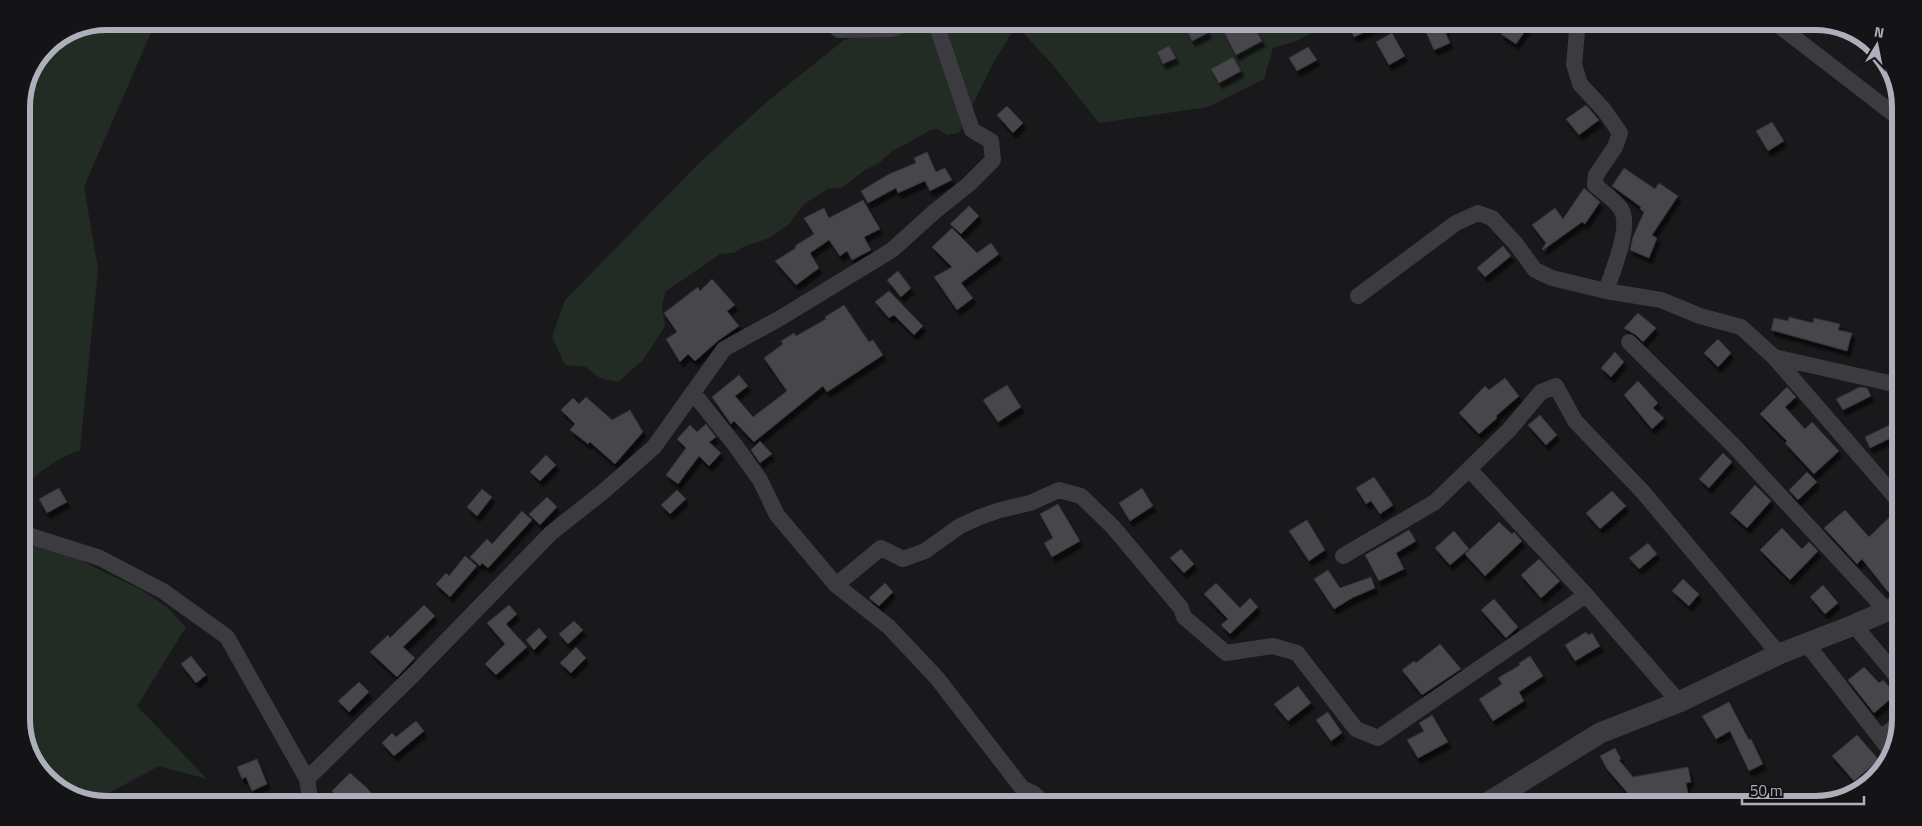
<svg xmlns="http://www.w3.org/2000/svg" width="1922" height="826" viewBox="0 0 1922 826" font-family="'Titillium Web',sans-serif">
  <defs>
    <filter id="shadow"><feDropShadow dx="3" dy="5.5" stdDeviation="1" flood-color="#0009"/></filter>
  </defs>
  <rect width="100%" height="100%" fill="#19191b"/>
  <path fill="#232b25" d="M107,21H156L84,187L98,269L80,450C56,459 37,472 21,491V101L46,46L74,28Z
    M926,21H1317L1316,30L1297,41L1273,48L1264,79L1208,107L1099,123L1052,64L1016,25L991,67L959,133L947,135L938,129L931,130L891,152L879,163L865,170L841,188L827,189L803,205L789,224L770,238L745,246L734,253L720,254L665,292L662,308L665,326L643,360L618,382L600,378L586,367L565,365L552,337L565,300L701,161L769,100L844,40L868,33L896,32Z
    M21,532L140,589L167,607L186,627L137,706L207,779L159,766L92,802L74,798L39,771L21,725Z"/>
  <path fill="#46464b" stroke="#343337" filter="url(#shadow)" d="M1182,21H1202L1208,33L1192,41Z
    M1239,21H1251L1262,41L1236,55L1223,30Z
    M1347,21H1389L1354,37Z
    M1421,21H1461L1444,29L1450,43L1434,50Z
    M1509,21H1532L1516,44L1501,34Z
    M1392,33L1405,56L1389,65L1376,42Z
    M1169,46L1176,58L1163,64L1157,52Z
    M1308,47L1317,60L1297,71L1289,58Z
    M1233,57L1241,71L1219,83L1211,69Z
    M1586,105L1599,120L1579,135L1566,119Z
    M1007,106L1023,123L1013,133L997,115Z
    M1772,122L1784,141L1768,151L1756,131Z
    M927,152L936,172L945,168L952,180L930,191L925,181L898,193L896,188L868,203L861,191L889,174L916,163L914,158Z
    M1624,168L1655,189L1659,183L1678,196L1652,235L1657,238L1649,258L1630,250L1633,237L1644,212L1640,209L1641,207L1612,186Z
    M1584,188L1600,202L1585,224L1582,222L1543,250L1542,249L1546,243L1532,225L1555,208L1563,219Z
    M863,200L880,229L864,237L871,250L852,260L847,251L840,256L829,240L810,253L819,268L796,285L775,261L796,248L795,246L814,234L804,218L824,208L829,218Z
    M969,206L979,216L961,234L950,224Z
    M952,228L977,253L991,243L999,254L961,283L973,298L957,310L934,277L952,267L932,247Z
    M1503,246L1511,256L1485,277L1477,268Z
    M898,271L911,288L901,297L887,280Z
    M712,279L735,305L727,311L739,326L719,340L695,361L688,354L680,362L666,339L677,332L664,313L698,287L700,291Z
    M889,291L923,326L914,335L894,315L889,318L875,302Z
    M844,305L869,342L873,340L883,355L827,392L823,386L754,442L734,421L731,424L712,397L739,375L748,386L735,396L753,417L787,391L764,358L783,344L781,341L794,333L796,336L826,319L825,317Z
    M1638,313L1656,328L1643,342L1636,335L1624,328Z
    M1789,317L1813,323L1814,318L1840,324L1838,330L1852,333L1847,351L1771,330L1774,318L1788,321Z
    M1718,339L1731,353L1718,367L1704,353Z
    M1615,352L1624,362L1611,377L1601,368Z
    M1505,378L1519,396L1496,416L1497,418L1479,434L1459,413L1485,386L1489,390Z
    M1638,381L1658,403L1653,408L1664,418L1652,429L1624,395Z
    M1007,385L1021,407L998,422L983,400Z
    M1787,387L1796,397L1785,407L1805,429L1812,422L1839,451L1814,474L1785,443L1787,441L1760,414Z
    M1860,387L1867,388L1871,396L1843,410L1836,399Z
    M586,397L612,420L630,410L643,432L615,464L590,442L588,444L570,430L575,424L561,410L573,398L579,404Z
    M1540,415L1557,435L1546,445L1528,425Z
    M1898,421L1897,435L1870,448L1865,437Z
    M706,424L716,437L709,442L721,453L709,466L699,456L678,484L666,475L686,448L677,439L690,425L697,432Z
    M760,441L772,454L760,463L751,450Z
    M1723,453L1732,462L1709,488L1699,479Z
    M546,455L556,465L540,481L530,472Z
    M1807,472L1817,482L1798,500L1789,490Z
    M1374,477L1393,505L1380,514L1371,501L1366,504L1356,488Z
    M1755,485L1771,501L1747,528L1730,513Z
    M59,488L67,502L47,513L39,499Z
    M1142,488L1153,506L1130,521L1119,503Z
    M482,489L492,497L477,516L467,507Z
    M677,490L686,499L670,514L661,505Z
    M1612,491L1626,506L1600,529L1586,513Z
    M547,497L557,507L540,525L529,514Z
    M1058,504L1080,541L1052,557L1044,543L1053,538L1040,514Z
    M1845,510L1869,537L1897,510L1896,586L1888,592L1862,559L1857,564L1824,528Z
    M522,511L532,520L488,568L482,563L480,566L470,557L487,539L492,544Z
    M1307,520L1325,550L1309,561L1289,531Z
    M1499,522L1512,534L1514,532L1522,541L1485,576L1465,554Z
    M1782,528L1802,549L1809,542L1818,551L1790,580L1760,550Z
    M1409,530L1416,541L1396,553L1404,569L1379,581L1365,555Z
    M1454,531L1469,549L1450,565L1435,548Z
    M1648,543L1657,554L1639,569L1629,558Z
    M1181,549L1194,564L1184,573L1170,558Z
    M465,556L477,566L450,597L436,584L446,573L449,576Z
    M1539,559L1560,581L1541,598L1521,575Z
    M1328,570L1340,588L1371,577L1375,588L1352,598L1334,609L1314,579Z
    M1683,579L1699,594L1689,606L1672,591Z
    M885,583L893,592L879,606L869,598Z
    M1216,583L1240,608L1250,598L1258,607L1230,634L1221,625L1228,619L1204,594Z
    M1823,585L1838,603L1825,614L1810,597Z
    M1494,599L1518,627L1506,638L1481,610Z
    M424,605L435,616L403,647L415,658L397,677L370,652L388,635L390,638Z
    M509,605L517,614L506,624L527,647L496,675L485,664L505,644L487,623Z
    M574,621L583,630L568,644L559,634Z
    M539,628L547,637L534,650L526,640Z
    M1586,632L1588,635L1592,633L1600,646L1575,661L1565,645Z
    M1440,644L1461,669L1422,695L1402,670L1414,661L1416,663Z
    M576,647L586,658L571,673L560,663Z
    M191,656L206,675L196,683L181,664Z
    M1530,656L1543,676L1519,692L1524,701L1493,721L1479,699L1502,684L1498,678L1520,665L1519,663Z
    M1864,667L1879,683L1883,680L1895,693V695L1874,713L1848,680Z
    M359,682L369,692L349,712L338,701Z
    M1298,686L1311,703L1288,721L1274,704Z
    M1729,702L1749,740L1751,739L1763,764L1749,771L1730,731L1716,739L1702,716Z
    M1328,712L1342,733L1331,741L1316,720Z
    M1432,715L1448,742L1418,758L1407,740L1424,731L1419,723Z
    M416,721L424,731L394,756L382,743L392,733L396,737Z
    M1857,735L1879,760L1854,781L1832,756Z
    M1615,748L1621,759L1619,760L1633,777L1688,767L1691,782L1686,783L1688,794L1662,799L1655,805H1638L1607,769L1600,756Z
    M257,759L267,784L252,791L246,777L242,779L237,767Z
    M350,773L366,787L381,805H346L332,791Z"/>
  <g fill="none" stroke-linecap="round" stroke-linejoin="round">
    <path stroke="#3b3b40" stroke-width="16" d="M829,21L839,30L892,29L914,21
      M1578,21L1574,64L1580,84L1604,110L1620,133L1615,147L1596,175L1595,185C1603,192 1615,200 1621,209C1632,227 1612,272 1606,291
      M1773,21L1900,119
      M1358,296L1456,223L1478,213L1492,218L1516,244L1535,270L1552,278L1606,291L1661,300L1700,316L1741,327L1774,357L1897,499
      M1629,342L1734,446L1886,610
      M1774,357L1898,385
      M694,394L735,445L760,480L777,515L836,585L889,627L937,678L1022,788L1033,793L1047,805
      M1469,469L1509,430L1541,392L1556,386L1575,421L1643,492L1779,654
      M21,533L100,558L163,591L227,637L307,779L311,805
      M1343,556L1435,502L1469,469L1586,595L1679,702
      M836,585L881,548L903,559L925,551L960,526L980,517L1000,510L1030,503L1059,490L1081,496L1113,527L1181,608L1184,617L1226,653L1273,646L1297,653L1356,729L1378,738L1586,595
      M1854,625L1895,674
      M1806,643L1893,754
      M1881,737L1895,727
      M307,779L415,673L551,533L604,491L654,447L724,349L782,317L892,250L934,212L969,184L993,160L991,141L972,130L935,21"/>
    <path stroke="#3b3b40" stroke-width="21" d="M1484,805L1600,733L1679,702L1779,654L1854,625L1896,607"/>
  </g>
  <path d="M0 0H1922V826H0ZM107 30H1815A77 77 0 0 1 1892 107V719A77 77 0 0 1 1815 796H107A77 77 0 0 1 30 719V107A77 77 0 0 1 107 30Z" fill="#141416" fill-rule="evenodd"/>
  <path fill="none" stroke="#adb0ba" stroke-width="6" d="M107 30H1815A77 77 0 0 1 1892 107V719A77 77 0 0 1 1815 796H107A77 77 0 0 1 30 719V107A77 77 0 0 1 107 30Z"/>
  <g transform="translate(1877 45) rotate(10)" stroke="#141416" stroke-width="4" paint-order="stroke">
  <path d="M0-4L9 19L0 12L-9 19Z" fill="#adb0ba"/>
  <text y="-8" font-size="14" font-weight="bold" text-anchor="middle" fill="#adb0ba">N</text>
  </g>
  <path d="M1742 796v8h122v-8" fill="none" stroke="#adb0ba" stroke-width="2.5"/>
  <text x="1750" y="796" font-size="15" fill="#adb0ba" stroke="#141416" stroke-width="4" paint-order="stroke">50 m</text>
</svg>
